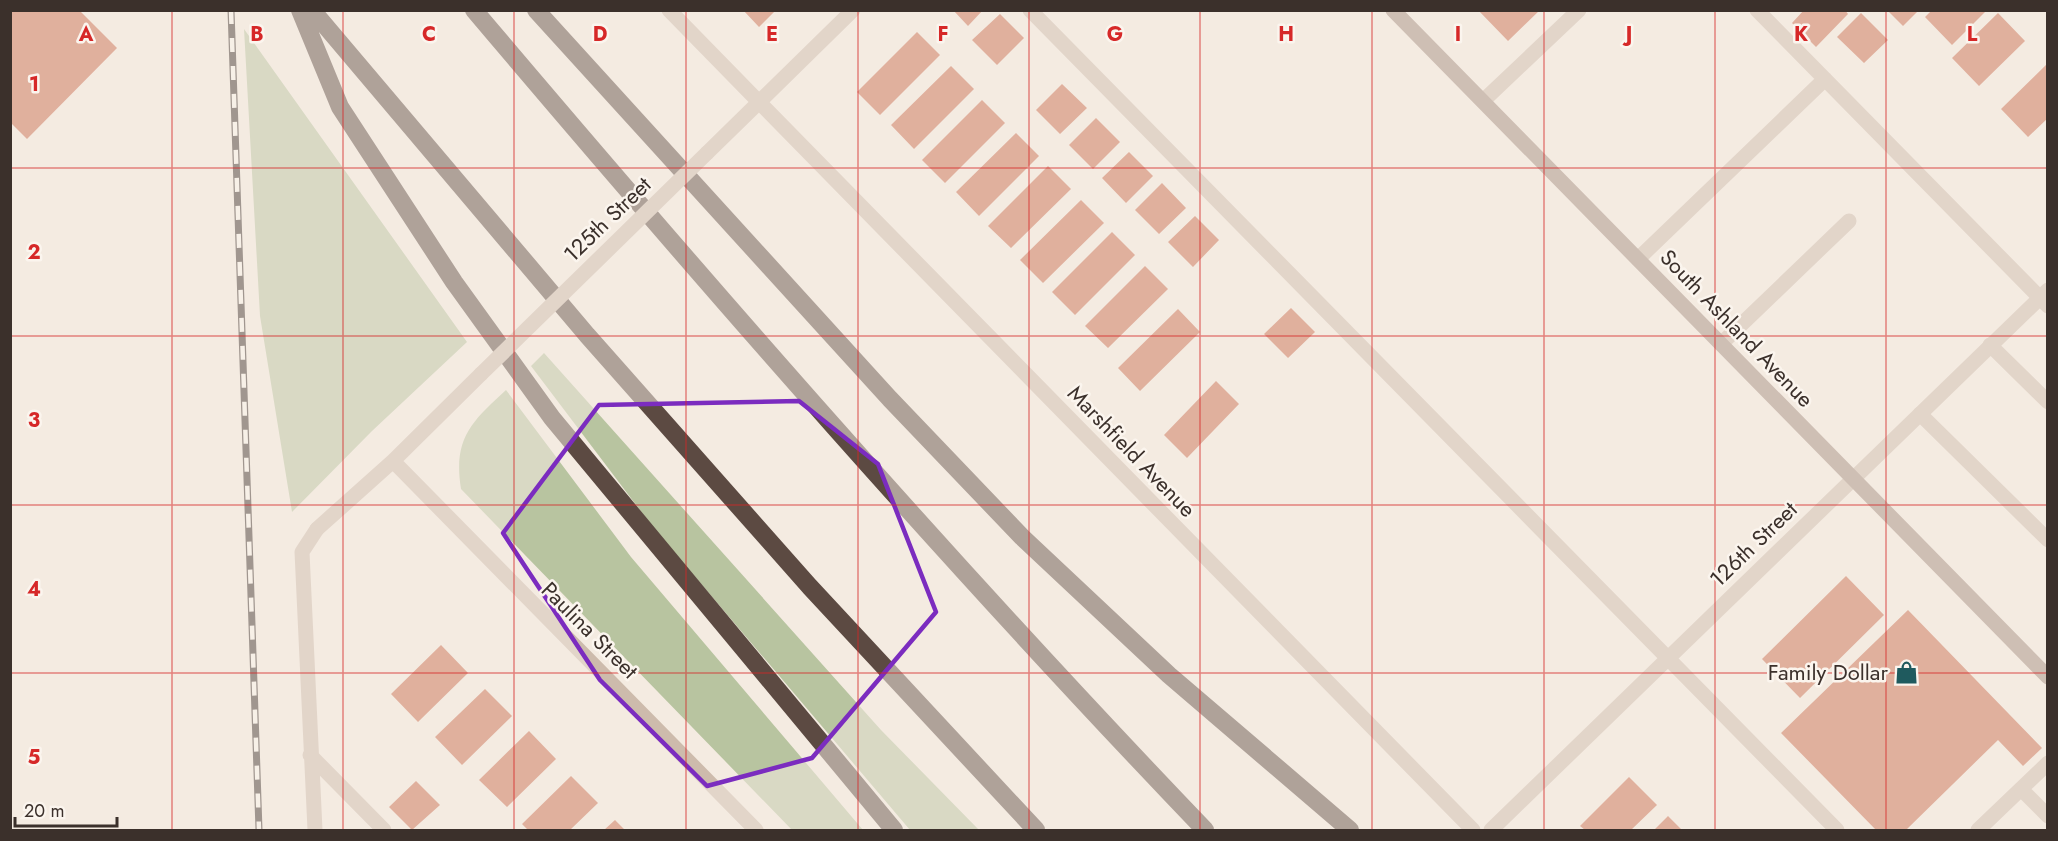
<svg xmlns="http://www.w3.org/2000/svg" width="2058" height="841" viewBox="0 0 2058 841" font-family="Jost,sans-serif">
  <rect width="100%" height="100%" fill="#f4ebe1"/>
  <path fill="#b8c4a0" d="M244,29L467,342L372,431L292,512L260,316Z
    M544,353L881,730L979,830H910L652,526L531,366Z
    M506,390L631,557L863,830H792L461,489C453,439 471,422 506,390Z"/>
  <path fill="#c8694b" d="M10,10H79L117,48L27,139L10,122Z
    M743,10H776L759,27Z
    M953,10H983L968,26Z
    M1478,10H1540L1508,41Z
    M1804,10H1845L1848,14L1816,47L1792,23Z
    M1887,10H1919L1903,26Z
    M1932,10H1987L1952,45L1925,17Z
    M1861,13L1888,40L1864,63L1837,37Z
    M1998,13L2025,41L1979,86L1952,58Z
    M1000,14L1024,38L997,65L972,40Z
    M917,32L940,55L880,115L857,92Z
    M2048,63V118L2028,137L2001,109Z
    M951,66L974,89L914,149L891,125Z
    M1062,84L1087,108L1060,134L1036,110Z
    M982,100L1005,123L945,183L922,160Z
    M1096,118L1120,142L1093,169L1069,145Z
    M1016,133L1039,156L979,216L956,192Z
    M1129,152L1153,176L1126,203L1102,178Z
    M1048,166L1071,189L1011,248L988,226Z
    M1162,183L1186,208L1159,234L1135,210Z
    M1081,200L1104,223L1043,283L1020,260Z
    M1195,216L1219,240L1193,267L1168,242Z
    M1112,232L1135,255L1075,315L1052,292Z
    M1145,266L1168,289L1108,348L1085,326Z
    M1291,308L1315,332L1288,358L1264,334Z
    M1178,309L1200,332L1140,391L1118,368Z
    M1216,381L1239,404L1187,458L1164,435Z
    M1846,576L1884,615L1800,698L1762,659Z
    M1908,610L2042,748L2023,766L1998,740L1906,830H1876L1781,733Z
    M441,645L468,673L418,722L391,694Z
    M485,689L512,716L462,765L435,737Z
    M529,731L556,759L507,807L479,780Z
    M571,776L598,803L570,830H528L522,824Z
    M1629,777L1657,805L1631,830H1585L1580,826Z
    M416,781L440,805L412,830L389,807Z
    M1668,816L1682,830H1654Z
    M615,820L625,830H604Z"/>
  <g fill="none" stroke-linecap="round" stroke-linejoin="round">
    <path stroke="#cdbbac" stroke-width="15" d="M669,10L759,102
      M1030,10L1837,830
      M1757,10L2048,306
      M1483,101L1579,10
      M1638,259L1825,79
      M1721,344L1849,221
      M1990,345L2048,402
      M1920,414L2048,540
      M310,755L384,830
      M2021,789L2048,816
      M315,830L302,552L317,529
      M1978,830L2048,763"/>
    <path stroke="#cdbbac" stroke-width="15" d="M759,102L1473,830
      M707,153L853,10
      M393,461L756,830
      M317,529L393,461L481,374
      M1491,830L2048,290"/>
    <path stroke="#a18a7d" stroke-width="15" d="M1393,10L2048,677"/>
    <path stroke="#5c4a42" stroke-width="18" d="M300,10L340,107L454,282L552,418L894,830
      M312,10L587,335L810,587L1036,830
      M474,10C711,290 952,566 1205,830
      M536,10L890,399L1022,537L1169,675L1350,830"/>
    <defs>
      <path id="rail" d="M231,10L259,830"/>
    </defs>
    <use href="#rail" stroke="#3b302b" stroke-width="7"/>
    <use href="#rail" stroke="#fbf5ee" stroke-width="4.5" stroke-dasharray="14" stroke-linecap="butt"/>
    <path stroke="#cdbbac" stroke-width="15" d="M481,374L707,153"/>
  </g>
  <path d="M0 0H2058V841H0ZM799,401L878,464L936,612L812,758L707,786L600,680L503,533L599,405Z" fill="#f4ebe1" fill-opacity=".55" fill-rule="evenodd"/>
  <path fill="none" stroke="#7b2cbf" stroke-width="4.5" stroke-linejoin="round" d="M799,401L878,464L936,612L812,758L707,786L600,680L503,533L599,405Z"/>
  <path fill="none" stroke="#d62828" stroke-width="1.5" stroke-opacity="0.55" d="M172,10V830M343,10V830M514,10V830M686,10V830M858,10V830M1029,10V830M1200,10V830M1372,10V830M1544,10V830M1715,10V830M1886,10V830M10,168H2048M10,336H2048M10,505H2048M10,673H2048"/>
  <defs>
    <symbol id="shop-bare" viewBox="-9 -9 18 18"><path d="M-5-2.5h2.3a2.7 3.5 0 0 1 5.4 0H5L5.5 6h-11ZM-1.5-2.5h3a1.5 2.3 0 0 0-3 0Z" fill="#1f5a5e" stroke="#fbf5ee" stroke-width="2.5" paint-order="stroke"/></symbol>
  </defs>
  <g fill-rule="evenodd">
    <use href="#shop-bare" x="1890" y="656" width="33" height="33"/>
  </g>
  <g text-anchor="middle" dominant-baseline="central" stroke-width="5" stroke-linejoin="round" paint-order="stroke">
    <g font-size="22" fill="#3b302b" stroke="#fbf5ee">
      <text transform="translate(607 219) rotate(-44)">125th Street</text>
      <text transform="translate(1737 328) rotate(46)">South Ashland Avenue</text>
      <text transform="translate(1132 451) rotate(46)">Marshfield Avenue</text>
      <text transform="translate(1753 544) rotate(-44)">126th Street</text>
      <text transform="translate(590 630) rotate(45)">Paulina Street</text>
    </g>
    <g font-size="22" fill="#3b302b" stroke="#fbf5ee" text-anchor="end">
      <text x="1888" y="672">Family Dollar</text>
    </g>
  </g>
  <g font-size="20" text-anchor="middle" font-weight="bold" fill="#d62828" stroke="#fbf5ee" stroke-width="5" stroke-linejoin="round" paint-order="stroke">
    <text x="86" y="41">A</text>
    <text x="257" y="41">B</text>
    <text x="429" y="41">C</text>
    <text x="600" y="41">D</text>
    <text x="772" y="41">E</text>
    <text x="943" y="41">F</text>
    <text x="1115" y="41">G</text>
    <text x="1286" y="41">H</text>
    <text x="1458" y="41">I</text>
    <text x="1629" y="41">J</text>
    <text x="1801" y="41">K</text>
    <text x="1972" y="41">L</text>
    <text x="34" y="91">1</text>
    <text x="34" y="259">2</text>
    <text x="34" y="427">3</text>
    <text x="34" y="596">4</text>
    <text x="34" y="764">5</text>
  </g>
  <rect width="2058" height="841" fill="none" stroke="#3b302b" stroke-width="24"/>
  <path d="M15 817v9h102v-9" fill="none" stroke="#3b302b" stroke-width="3"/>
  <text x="24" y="817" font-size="18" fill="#3b302b" stroke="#fbf5ee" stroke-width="4.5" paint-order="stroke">20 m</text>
</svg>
